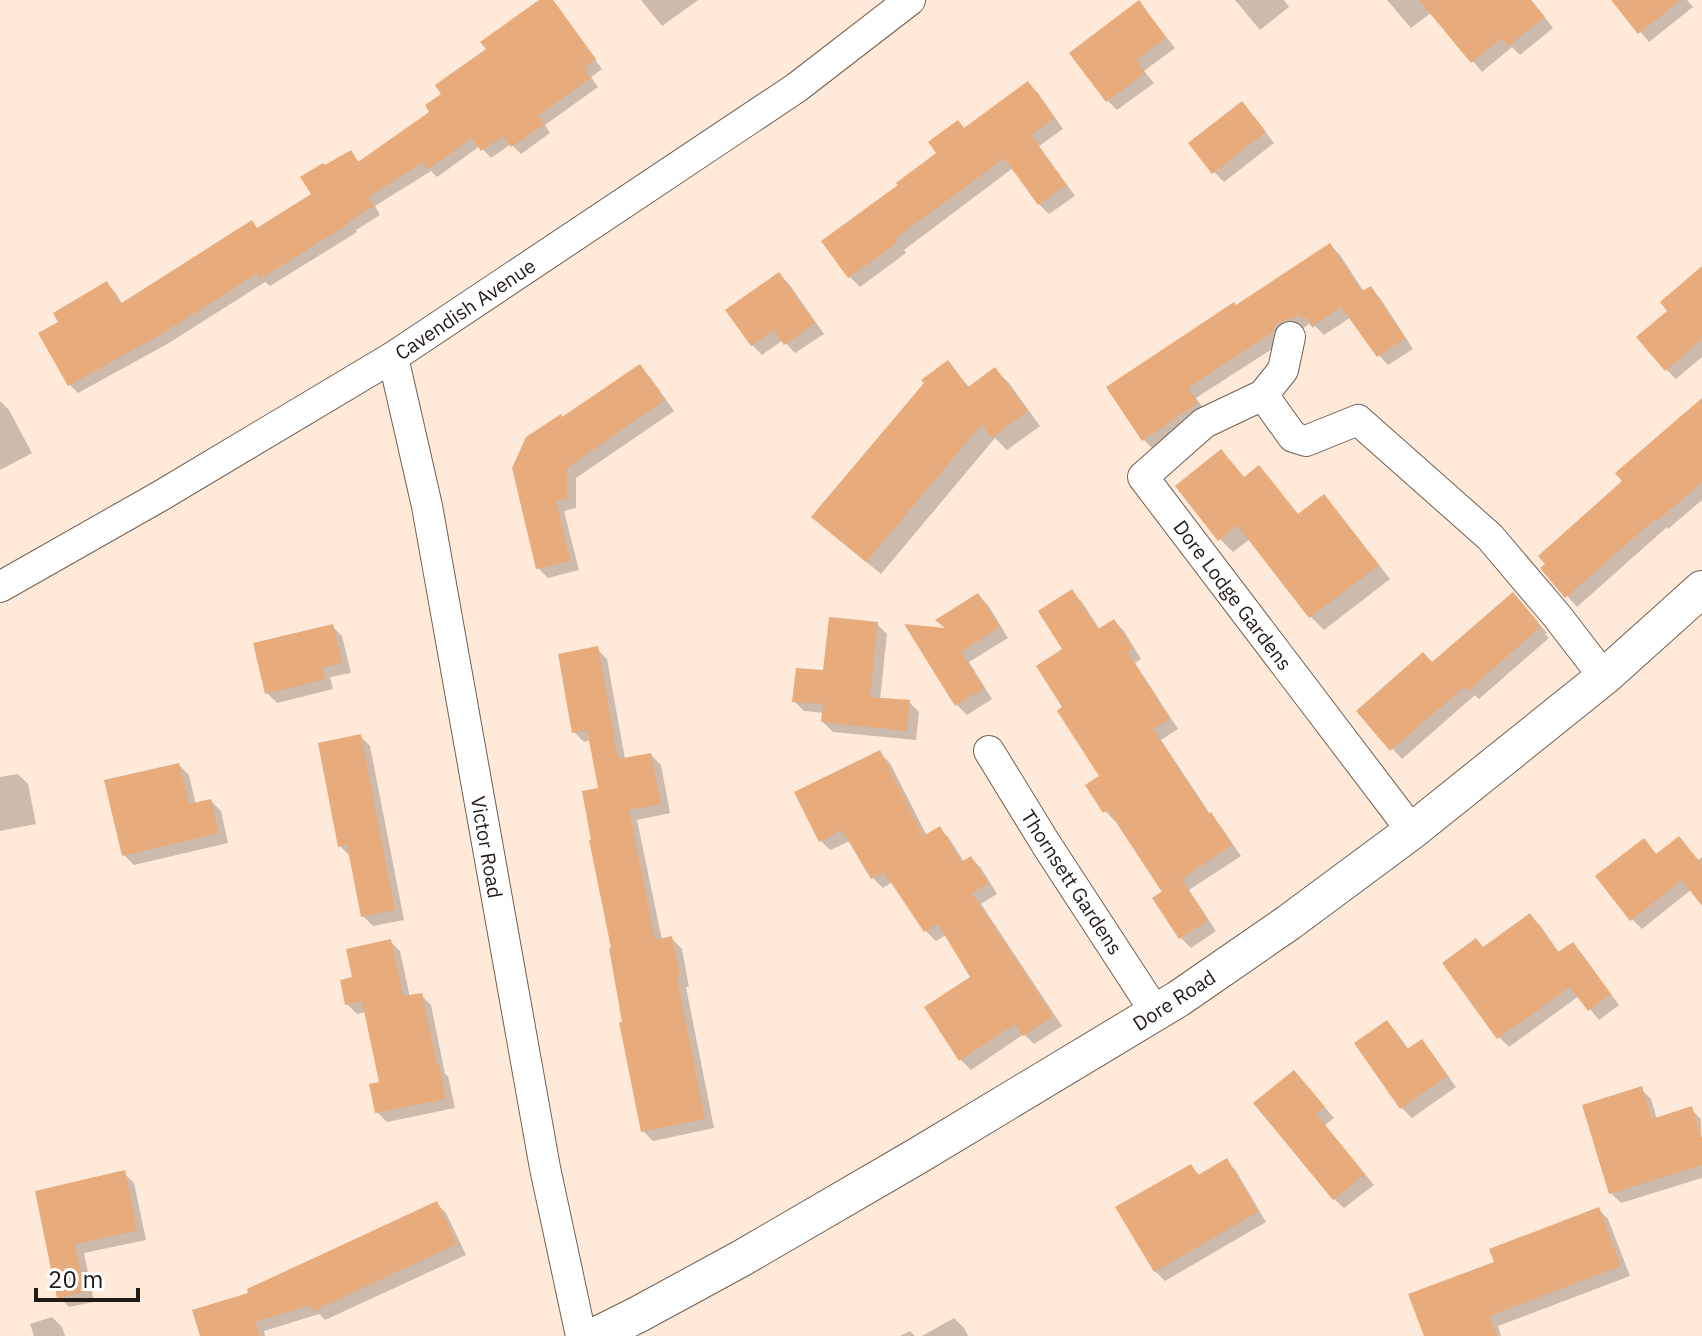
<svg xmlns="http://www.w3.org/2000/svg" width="1702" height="1336" viewBox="0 0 1702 1336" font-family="'IBM Plex Sans',sans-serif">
  <rect width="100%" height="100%" fill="#ffe9d9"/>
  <path fill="#0003" d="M542,0H552L556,4L602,69L591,77L598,87L545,125L550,133L521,154L511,144L491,158L480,146L437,177L431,171L375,206L380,215L356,230L357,232L270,286L265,282L169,343L78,393L70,385L61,323L107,284L115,292L123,305L258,229L313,195L325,167L350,152L360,163L432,112L444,94Z
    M641,0H698L662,26Z
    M1235,0H1284L1289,7L1260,30Z
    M1387,0H1531L1553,28L1520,55L1512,47L1482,72L1432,12L1411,28Z
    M1613,0H1687L1693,7L1649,42Z
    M1139,3L1148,13L1175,48L1144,71L1154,83L1117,110L1107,100Z
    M1028,83L1038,93L1063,129L1039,146L1075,196L1049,214L1039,204L1013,168L904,250L906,253L860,287L850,277L824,241L900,186L964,129Z
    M1251,113L1274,143L1224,182L1214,172Z
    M1330,245L1340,255L1364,292L1370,288L1380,298L1413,349L1388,365L1379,355L1351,317L1324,335L1315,326L1313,328L1309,324L1302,329H1294L1283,342L1196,398L1207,414L1154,450L1144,440L1109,388L1236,308Z
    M1702,268V357L1676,379L1666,369L1670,311Z
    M779,274L789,284L824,334L795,353L783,340L762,355L752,345Z
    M948,363L970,388L995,370L1009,383L1040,426L1007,450L995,438L881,574L827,530Z
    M640,367L650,377L674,411L576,478V508L564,511L579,570L548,578L538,568L562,419Z
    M0,401L9,410L32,453L0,470Z
    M1702,401V500L1668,529L1667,527L1577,607L1543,568Z
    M1221,452L1245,479L1299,516L1323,497L1336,510L1390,579L1324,630L1311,617L1250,539L1233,552L1220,539Z
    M1072,592L1082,602L1100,630L1114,621L1124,631L1141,659L1135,663L1178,729L1161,740L1212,817L1220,825L1241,856L1189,890L1216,931L1191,948L1181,938L1155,898L1165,892L1117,820L1115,821L1105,811L1102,777L1065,708V650Z
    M978,595L988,605L1008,638L969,662L992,699L967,715L957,705L948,631Z
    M1522,604L1547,633L1545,634L1549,638L1479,699L1475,695L1402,759L1358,711Z
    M877,624L887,634L880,700L909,702L919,712L916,740L833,732L823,722L824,713L804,711L794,701Z
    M332,626L342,636L351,673L330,677L333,689L277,703L267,693Z
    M597,649L607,659L625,759L651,755L661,765L670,813L637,820L662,940L672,939L682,949L689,987H686L714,1128L653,1141L643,1131L625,1023L600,790L591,740L584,742L574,732Z
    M360,736L370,746L404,920L373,926L363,916L350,856L340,846Z
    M880,753L890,763L927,836L939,828L949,838L964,862L971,858L981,868L997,894L981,904L1062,1026L1034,1044L1024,1034L971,1070L961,1060L973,977L946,935L936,941L926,931L904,896L892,882L883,888L873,878L850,841L830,850L820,840Z
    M179,765L189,775L196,805L211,801L221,811L228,843L134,865L124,855Z
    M18,774L28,784L36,824L0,831V777Z
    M1679,838L1698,860L1702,857V903L1692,889L1642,929L1632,919L1643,840L1658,856Z
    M1530,916L1540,925L1560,954L1572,944L1582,954L1619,1005L1599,1020L1579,996L1509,1047L1499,1037Z
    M390,941L400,951L410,997L421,995L431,1005L445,1074L448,1076L455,1108L387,1122L377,1112L381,1084L366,1012L357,1014L347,1004L355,979Z
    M1387,1022L1396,1032L1409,1050L1421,1042L1431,1052L1456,1087L1412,1118L1402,1108L1356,1043Z
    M1304,1082L1334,1118L1325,1125L1374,1185L1344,1208L1334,1199Z
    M1641,1089L1651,1099L1657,1119L1691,1109L1701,1119L1702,1178L1621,1203L1611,1193Z
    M1227,1161L1236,1171L1266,1222L1165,1281L1155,1271L1191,1166L1200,1176Z
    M124,1173L134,1183L146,1240L84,1253L94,1302L69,1307L59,1297L37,1193Z
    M436,1203L446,1213L466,1255L325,1320L319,1314L264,1331L265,1336H202L250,1294Z
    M1598,1209L1608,1219L1630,1276L1498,1326L1501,1336H1426L1496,1263Z
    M52,1317L62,1327L65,1336H34L30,1324Z
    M954,1318L964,1328L968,1336H922Z
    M910,1331L915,1336H900Z"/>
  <path fill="#e8ab7b" d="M539,0H553L596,59L584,68L591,78L538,116L544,124L511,147L503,136L481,151L472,138L427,170L422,163L368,197L374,206L349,221L350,223L260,279L256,274L160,335L68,386L38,333L58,322L53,313L107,281L120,304L252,220L257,228L311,194L300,177L323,163L325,165L351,150L358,162L429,112L425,105L441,94L435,85L486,49L480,42Z
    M1139,0L1166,38L1136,60L1145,73L1106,102L1069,53Z
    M1419,0H1531L1545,17L1508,46L1502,38L1471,63Z
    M1611,0H1680L1638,34Z
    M1028,81L1055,118L1031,135L1066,185L1038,205L1004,158L895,239L898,242L848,278L821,241L898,185L896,183L936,153L928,142L958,120L964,128Z
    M1242,101L1266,132L1212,174L1188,143Z
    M1330,243L1362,291L1371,286L1405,338L1377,357L1341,307L1312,326L1306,317L1302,319L1299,315L1292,319L1284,320L1277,324L1273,332L1188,388L1198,403L1142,441L1106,387L1234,302L1236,305Z
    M1702,266V339L1665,371L1636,337L1667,311L1660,302Z
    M779,272L815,323L784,345L774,330L751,346L725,310Z
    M948,360L968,387L995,367L1028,411L992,438L982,424L866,562L811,517L924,383L921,380Z
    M640,364L665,400L567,468V498L556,501L570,561L536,569L512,468L526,437L561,414L562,417Z
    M1702,398V482L1657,521L1655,519L1565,598L1540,568L1545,564L1538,556L1622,481L1615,473Z
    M1221,449L1244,477L1259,465L1298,514L1324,494L1379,565L1309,618L1237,525L1218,541L1175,486Z
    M1072,589L1098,629L1114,619L1133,649L1127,652L1170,719L1153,729L1209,814L1211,812L1232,845L1162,892L1108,810L1103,813L1085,785L1099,776L1057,711L1062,707L1036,666L1062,649L1038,611Z
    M1513,592L1538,622L1537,623L1540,627L1468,691L1464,687L1390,751L1356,711L1423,652L1432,662Z
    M978,593L1000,627L961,652L984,688L955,706L904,624L945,628L935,620Z
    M829,617L878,622L870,697L910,700L907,731L821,722L823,704L792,702L796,668L823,670Z
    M333,624L342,663L322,668L325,679L265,694L253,643Z
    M598,646L618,759L651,753L661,804L629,810L655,940L672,936L680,977L677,978L705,1119L641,1132L619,1022H622L609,948H611L589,840H591L582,791L598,788L587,730L572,733L558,654Z
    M361,734L395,910L361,917L347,845L338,847L318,743Z
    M880,750L923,836L940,826L961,862L971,856L988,883L972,893L1053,1016L1023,1036L1015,1024L959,1061L924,1007L970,977L938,924L924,932L884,872L871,879L842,830L819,842L794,792Z
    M179,763L189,804L211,799L219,833L122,856L104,780Z
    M1679,836L1702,865V906L1682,880L1630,921L1595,876L1644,838L1656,854Z
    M1181,879L1208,920L1179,939L1152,898Z
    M1530,913L1558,952L1573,942L1611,994L1588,1011L1570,987L1497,1039L1442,963L1476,938L1483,947Z
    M391,939L403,996L422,993L437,1065L439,1064L446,1099L375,1113L369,1084L379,1082L362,1001L345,1005L340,980L352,977L346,949Z
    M1387,1020L1407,1049L1422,1039L1448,1076L1400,1109L1354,1043Z
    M1294,1070L1325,1107L1316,1114L1365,1174L1333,1200L1253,1103Z
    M1642,1086L1652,1119L1692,1106L1702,1139V1165L1609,1194L1582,1105Z
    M1227,1158L1258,1212L1154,1272L1115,1207L1191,1164L1198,1175Z
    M125,1170L137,1231L75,1244L85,1292L57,1298L35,1191Z
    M437,1201L457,1244L313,1311L310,1305L255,1322L260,1336H200L192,1310L248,1293L247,1289Z
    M1599,1207L1621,1266L1489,1316L1497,1336H1424L1408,1294L1494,1262L1489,1249Z"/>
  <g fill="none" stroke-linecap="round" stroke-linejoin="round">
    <defs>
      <path id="minor" d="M1290,337L1283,370L1263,395L1204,423L1143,477L1412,831
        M393,357L427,506L545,1168L581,1336
        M1263,395L1293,437L1306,441L1358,420L1490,537L1557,616L1604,677
        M0,587L162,495L393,357L796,88L910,0
        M989,751L1046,844L1156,1013"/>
      <path id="tertiary" d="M595,1336L639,1314L742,1258L919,1155L1178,999L1288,923L1412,831L1604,677L1702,589"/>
    </defs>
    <use href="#minor" stroke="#715f51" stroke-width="32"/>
    <use href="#tertiary" stroke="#715f51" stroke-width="38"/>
    <use href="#minor" stroke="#fff" stroke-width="30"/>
    <use href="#tertiary" stroke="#fff" stroke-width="36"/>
  </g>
  <g text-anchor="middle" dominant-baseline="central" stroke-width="6" stroke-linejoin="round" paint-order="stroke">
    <g font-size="20" fill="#231b16" stroke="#fff">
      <text transform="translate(465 309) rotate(-34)">Cavendish Avenue</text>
      <text transform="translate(1233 595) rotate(53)">Dore Lodge Gardens</text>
      <text transform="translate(487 847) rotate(80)">Victor Road</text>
      <text transform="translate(1072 882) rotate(57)">Thornsett Gardens</text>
      <text transform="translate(1174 1000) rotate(-33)">Dore Road</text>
    </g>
  </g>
  <path d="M36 1288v12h102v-12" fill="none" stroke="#231b16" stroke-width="4"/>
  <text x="48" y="1288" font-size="24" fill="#231b16" stroke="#ffffff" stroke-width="6" paint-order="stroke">20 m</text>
</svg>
